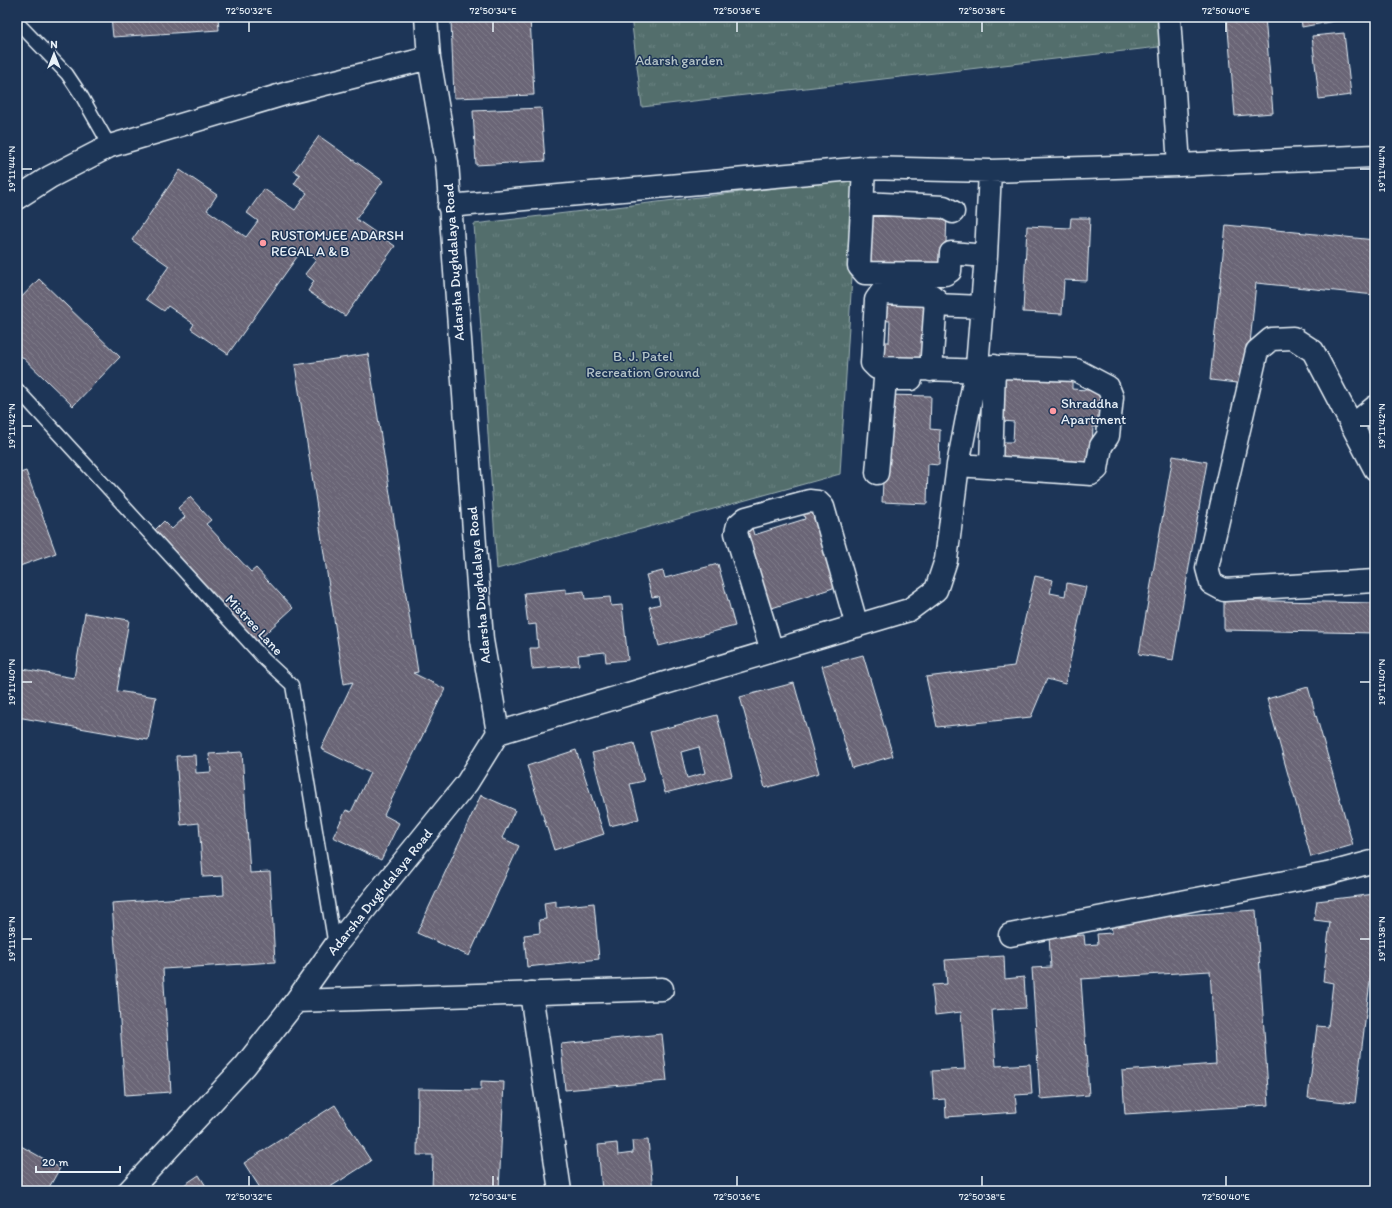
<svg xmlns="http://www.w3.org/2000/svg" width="1392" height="1208" viewBox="0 0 1392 1208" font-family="Itim,sans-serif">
  <defs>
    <pattern id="park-tufts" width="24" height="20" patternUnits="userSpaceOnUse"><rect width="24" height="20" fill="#526e6c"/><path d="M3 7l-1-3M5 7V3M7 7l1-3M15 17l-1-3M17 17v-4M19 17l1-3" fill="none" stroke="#6b8382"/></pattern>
    <pattern id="building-back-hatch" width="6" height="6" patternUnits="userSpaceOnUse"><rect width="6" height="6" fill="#6a6576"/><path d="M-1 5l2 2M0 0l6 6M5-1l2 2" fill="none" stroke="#7f7c8a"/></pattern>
  </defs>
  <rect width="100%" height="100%" fill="#1d3557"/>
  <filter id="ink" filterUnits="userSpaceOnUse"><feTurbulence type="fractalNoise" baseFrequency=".025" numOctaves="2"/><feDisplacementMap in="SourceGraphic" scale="8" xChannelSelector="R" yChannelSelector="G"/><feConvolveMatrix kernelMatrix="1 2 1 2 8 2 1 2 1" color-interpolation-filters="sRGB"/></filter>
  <g filter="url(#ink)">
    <path fill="url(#park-tufts)" stroke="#9db0b2" d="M631,17H1163L1167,46L642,107Z
      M858,178L840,474L497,569L474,224Z"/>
    <path fill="url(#building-back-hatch)" stroke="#e8f1f8" fill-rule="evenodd" d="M111,17H218L219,30L113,37Z
      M530,17L534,95L454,98L451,20Z
      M1227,17H1265L1273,113L1235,116Z
      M1301,17H1345V19L1302,27Z
      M1344,33L1351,95L1319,99L1312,36Z
      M541,108L545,161L476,165L473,111Z
      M319,136L383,181L356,219L395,246L345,316L308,291L314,281L305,274L316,260L302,250L228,354L191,329L194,324L168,306L164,311L146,299L169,266L132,240L180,170L217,195L207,210L246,237L258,221L247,213L264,189L295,210L307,193L294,184L300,175L294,171Z
      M871,212L947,215L945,269L869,266Z
      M1071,218H1090L1087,281L1064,280L1062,314L1023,312L1027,226L1070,228Z
      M1226,225L1375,240V295L1256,283L1246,384L1210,380Z
      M39,279L120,357L73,406L17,352V302Z
      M880,298L928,300L926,365L877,363L878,342H889L890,321L879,320Z
      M368,354L418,672L413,673L445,689L384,815L399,823L381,860L333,837L346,810L351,812L370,773L321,749L353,682L344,684L295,365Z
      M998,374L1072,377V389L1103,391V427H1093L1091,462L1000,458L1001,442H1013L1014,422L1002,421Z
      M887,395L931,396L930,429L940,430L939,465L928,464L927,504L882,502Z
      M1375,425V447L1364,434Z
      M1173,456L1207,462L1173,660L1139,654Z
      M26,471L56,553L17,567V474Z
      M190,497L211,520L206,524L251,572L256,568L293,608L257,641L154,531L164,521L172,529L185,517L178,508Z
      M811,509L836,587L766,610L741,531L752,528L754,535L805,519L803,512Z
      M718,564L735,626L659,646L649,607L660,604L658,596L652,597L646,575L663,571L665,578Z
      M1035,576L1053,580L1050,593L1065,596L1067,583L1086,587L1065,684L1047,679L1031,717L937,727L926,677L1014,666Z
      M566,589V593L584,591L585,599L610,597L611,606L622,605L628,660L606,662L605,652L578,655L579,665L532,669L530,648H538L536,624L528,625L524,593Z
      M1224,600L1375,603V633L1224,630Z
      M85,613L129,620L117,691L156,697L148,740L17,717V668L74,678Z
      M863,655L893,756L852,768L822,666Z
      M794,683L819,773L765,788L740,697Z
      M1308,687L1353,845L1311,857L1267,699Z
      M717,715L732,776L665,793L650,732ZM699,747L705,773L687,778L681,752Z
      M634,743L644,781L630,784L639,819L610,826L592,753Z
      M576,750L604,834L554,850L527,766Z
      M242,752L250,873L270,872L275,962L163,969L171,1092L125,1095L112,903L224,895L223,876L203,877L199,823L181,825L176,756L195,755L196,773L211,772L209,754Z
      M481,795L515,810L502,838L519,846L469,956L417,933Z
      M1375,894V941L1355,1103L1308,1098L1317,1026L1328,1027L1333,983L1323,981L1330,922L1314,920L1317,901Z
      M556,901V907L594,903L599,959L527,967L524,935L540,933L539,920L546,919L544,903Z
      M1256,910L1269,1105L1125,1114L1122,1071L1216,1064L1210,971L1081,979L1089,1095L1040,1099L1032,968L1051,967L1049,937L1084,935L1085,945L1098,944L1097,934L1112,933L1111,920Z
      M1004,956L1005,979L1024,977L1026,1008L992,1010L996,1066L1030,1064L1032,1094L1015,1095L1017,1112L946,1117L945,1099L934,1100L932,1071L965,1069L961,1012L935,1015L932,985L947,984L945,960Z
      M662,1034L667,1081L565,1090L561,1044Z
      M481,1081L504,1082L499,1191H432L433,1155H417L418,1089L481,1090Z
      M335,1105L371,1161L324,1191H262L244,1163Z
      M648,1140L653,1191H602L598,1145L617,1143L618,1155L633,1153L632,1141Z
      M21,1146L60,1168L47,1191H17V1154Z
      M199,1175L209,1191H175Z"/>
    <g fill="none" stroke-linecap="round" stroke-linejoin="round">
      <defs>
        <path id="lane" d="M17,22L67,74L81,95L110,146
          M17,389L265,660L292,685L335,946"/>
        <path id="street" d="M1169,17L1179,165
          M864,168L859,266L865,273L945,274L950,271L951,253L986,256
          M17,198L50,177L110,146L288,93L429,58
          M862,203L944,207L953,212
          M449,206L864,168L990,171
          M935,305L982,307
          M931,370L936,299L931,295L881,293L876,300L872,363L877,368C910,369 943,369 976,371
          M1352,426L1375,407
          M958,465L1091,474L1097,469L1101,446L1108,436L1112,397L1108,387L1076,370L977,366
          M991,467L994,366
          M1375,469L1313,351L1293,338L1271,339L1257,351L1207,568L1211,583L1224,590L1375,581
          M877,473L885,379H911
          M772,651L736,533L738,525L746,518L809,501L818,502L823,507L857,626
          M498,733L909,610L936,590L946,560L958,465L977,366L986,256L990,171L1179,165L1375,156
          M1010,935L1327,874L1375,861
          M531,993L560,1191
          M296,1001L662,989
          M129,1191L245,1066L296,1001L335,946L467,783L498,733L482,640L447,162L429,58L426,17"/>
      </defs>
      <use href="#lane" stroke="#e8f1f8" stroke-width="15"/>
      <use href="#street" stroke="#e8f1f8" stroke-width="25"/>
      <use href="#lane" stroke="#1d3557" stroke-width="12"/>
      <use href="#street" stroke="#1d3557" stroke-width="22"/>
    </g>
  </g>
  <path fill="none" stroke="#e8f1f8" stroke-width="1.5" d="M249,22V32M493,22V32M737,22V32M982,22V32M1226,22V32M22,169H32M1360,169H1370M22,426H32M1360,426H1370M22,682H32M1360,682H1370M22,939H32M1360,939H1370M249,1176V1186M493,1176V1186M737,1176V1186M982,1176V1186M1226,1176V1186"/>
  <g fill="#ff9aa2" stroke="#1d3557" stroke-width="1.5">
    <circle cx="263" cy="243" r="4"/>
    <circle cx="1053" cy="411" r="4"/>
  </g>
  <g text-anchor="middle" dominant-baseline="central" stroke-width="3" stroke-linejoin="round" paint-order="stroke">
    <g font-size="14" fill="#b4c3c7" stroke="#1d3557">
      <text x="679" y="60">Adarsh garden</text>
      <text x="643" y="356">B. J. Patel<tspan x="643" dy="16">Recreation Ground</tspan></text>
    </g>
    <g font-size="14" fill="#e8f1f8" stroke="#1d3557" text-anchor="start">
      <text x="271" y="235">RUSTOMJEE ADARSH<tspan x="271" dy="16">REGAL A &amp; B</tspan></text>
      <text x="1061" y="403">Shraddha<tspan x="1061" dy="16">Apartment</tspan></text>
    </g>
    <g font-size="14" fill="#e8f1f8" stroke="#1d3557">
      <text transform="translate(454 262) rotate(-94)">Adarsha Dughdalaya Road</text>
      <text transform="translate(479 585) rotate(-95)">Adarsha Dughdalaya Road</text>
      <text transform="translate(254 625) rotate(47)">Mistree Lane</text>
      <text transform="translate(380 892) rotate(-51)">Adarsha Dughdalaya Road</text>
    </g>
  </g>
  <rect width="1392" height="1208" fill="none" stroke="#1d3557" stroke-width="44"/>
  <g transform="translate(54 54)" stroke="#1d3557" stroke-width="3" paint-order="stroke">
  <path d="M0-3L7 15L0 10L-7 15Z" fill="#e8f1f8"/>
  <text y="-6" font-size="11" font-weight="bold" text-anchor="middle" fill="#e8f1f8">N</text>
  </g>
  <path d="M36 1166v6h84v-6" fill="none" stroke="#e8f1f8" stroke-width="2"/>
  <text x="42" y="1166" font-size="12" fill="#e8f1f8" stroke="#1d3557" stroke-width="3" paint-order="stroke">20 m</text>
  <rect x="22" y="22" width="1348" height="1164" fill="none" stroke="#e8f1f8" stroke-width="1.5"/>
  <g font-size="10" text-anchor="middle" fill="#e8f1f8">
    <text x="249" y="14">72°50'32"E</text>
    <text x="493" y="14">72°50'34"E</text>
    <text x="737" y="14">72°50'36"E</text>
    <text x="982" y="14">72°50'38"E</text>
    <text x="1226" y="14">72°50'40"E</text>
    <text transform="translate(11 169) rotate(-90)" y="4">19°11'44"N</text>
    <text transform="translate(1381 169) rotate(-90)" y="4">19°11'44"N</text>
    <text transform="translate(11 426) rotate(-90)" y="4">19°11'42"N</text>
    <text transform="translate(1381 426) rotate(-90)" y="4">19°11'42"N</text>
    <text transform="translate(11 682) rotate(-90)" y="4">19°11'40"N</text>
    <text transform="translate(1381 682) rotate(-90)" y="4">19°11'40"N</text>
    <text transform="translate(11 939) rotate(-90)" y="4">19°11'38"N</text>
    <text transform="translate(1381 939) rotate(-90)" y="4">19°11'38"N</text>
    <text x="249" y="1200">72°50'32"E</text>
    <text x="493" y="1200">72°50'34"E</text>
    <text x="737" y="1200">72°50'36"E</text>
    <text x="982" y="1200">72°50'38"E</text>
    <text x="1226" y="1200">72°50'40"E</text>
  </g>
</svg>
